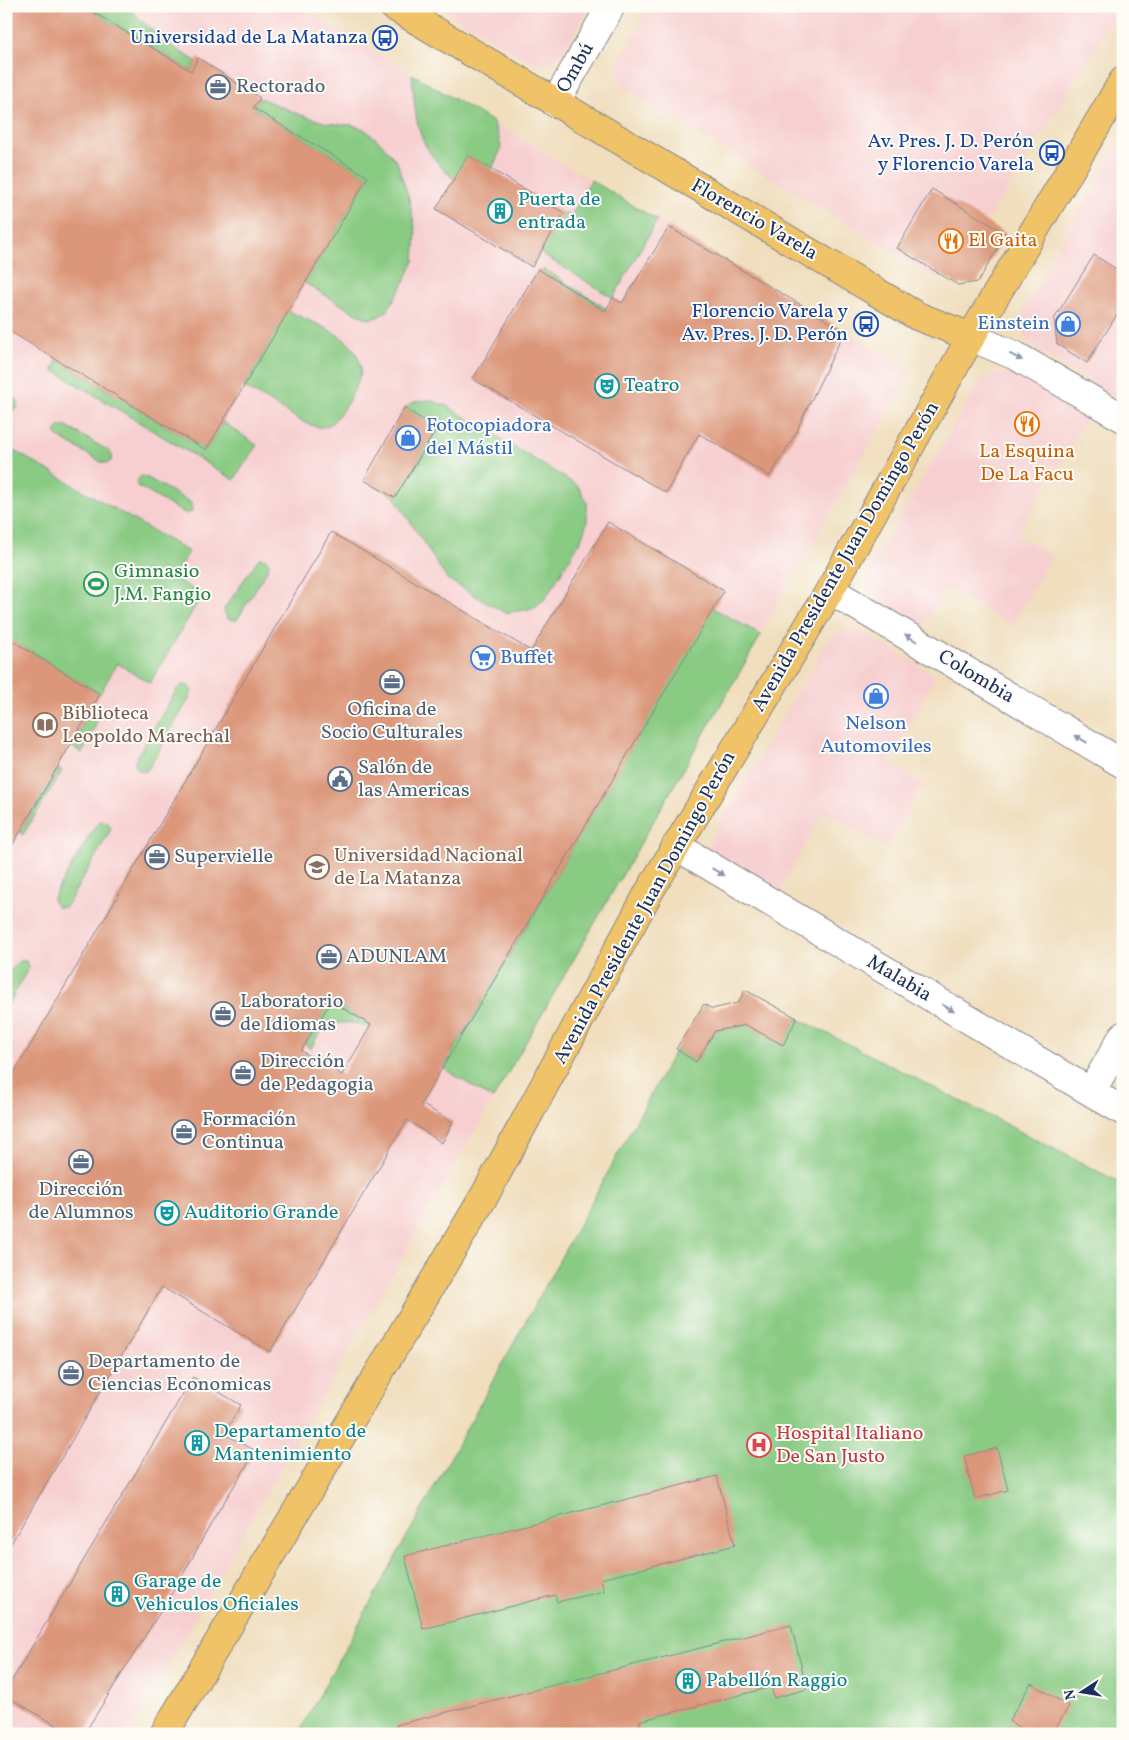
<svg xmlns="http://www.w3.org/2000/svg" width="1129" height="1740" viewBox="0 0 1129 1740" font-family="Vollkorn,serif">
  <rect width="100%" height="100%" fill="#fdfcf7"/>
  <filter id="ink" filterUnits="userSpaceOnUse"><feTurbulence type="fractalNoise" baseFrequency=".02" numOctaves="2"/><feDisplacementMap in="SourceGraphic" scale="10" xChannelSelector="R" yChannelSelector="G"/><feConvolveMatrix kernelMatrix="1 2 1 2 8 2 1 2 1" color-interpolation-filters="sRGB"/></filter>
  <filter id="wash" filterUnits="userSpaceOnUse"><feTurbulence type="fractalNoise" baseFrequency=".0096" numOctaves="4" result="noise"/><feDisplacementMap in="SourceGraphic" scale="20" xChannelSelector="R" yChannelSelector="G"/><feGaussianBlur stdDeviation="1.12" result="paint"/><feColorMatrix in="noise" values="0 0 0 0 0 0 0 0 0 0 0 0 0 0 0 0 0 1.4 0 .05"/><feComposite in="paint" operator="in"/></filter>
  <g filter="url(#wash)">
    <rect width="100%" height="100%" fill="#f0debd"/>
    <path fill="#f7cfd0" d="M6,6H298L912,371L128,1734H6Z
      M436,6H590L562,54L551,64L540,65L529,61Z
      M650,6H1121L954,275L936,278L622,87L616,68Z
      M1123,135V401L1027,344L1020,329L1019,320L1026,304Z
      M1000,373L1016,374L1024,376L1089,414L1016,535L1052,555L1012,626L947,588L923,628L877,600L869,592L867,581L870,568L980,381L987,377Z
      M847,630L861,631L936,676L889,762L923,783L888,848L824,811L776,897L711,856L709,847L712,837L829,639L838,632Z"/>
    <path fill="#8acb84" stroke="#527d71" d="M83,6H128C147,29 171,47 196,61L191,71Z
      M412,74L493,122L499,137L501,149L492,169L454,179C415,145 416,122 412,74Z
      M260,98L301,115L327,123L352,125L364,129L380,142L397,162L409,199L416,233L414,261L401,288L387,311L378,317L369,319L355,313L305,283L368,177L253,108Z
      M591,180L657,220L613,298L540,253L564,213L571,216Z
      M544,269L607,309L605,312L542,272Z
      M288,311C307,320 335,330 349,344C355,349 360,360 361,368C362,381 339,421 327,426C320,429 311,425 305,423L244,387Z
      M57,360L206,450L223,422L257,445L234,480L53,370Z
      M6,393L15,398L18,402L17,408L13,410L6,407Z
      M430,400L447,406L578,486L587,503V522L581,540L545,599L532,609L505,613L447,579L395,498L437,428L404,408L414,402Z
      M60,426H65L109,451L112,455L111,461L107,463L101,462L60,438L56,435V430Z
      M6,446L189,552L173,577L202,595L150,683L117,663L100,694L6,637Z
      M141,476L146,477L190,502L192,506V511L188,514L182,512L141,488L137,486V480Z
      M259,558L266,559L269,564L267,570L237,620L228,619L225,614L224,609Z
      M713,608L761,635L493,1099L443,1068Z
      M181,685L188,686L192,691L190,697L147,771C139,773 135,768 135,760L177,689Z
      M95,704C101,719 95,735 80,742L86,746L82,753L71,746Z
      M58,769L62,771L23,835L20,833Z
      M100,821L107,822L111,827L109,833L66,907H57L53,902V897L96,825Z
      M19,961H26L29,967L6,1009C6,991 4,974 19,961Z
      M331,1001L371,1025L369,1028C355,1021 334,1020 322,1031C317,1035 314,1043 311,1049L305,1044Z
      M797,1018L1123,1184V1734H298L676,1049L696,1062L715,1031L746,1025L783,1044Z"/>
    <g id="blocks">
      <path fill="#dc977a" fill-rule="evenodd" d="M6,6H83L191,71L198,58L260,98L253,108L368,177L206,450L6,329Z
        M468,155L564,213L532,267L436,209Z
        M932,189L1006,234L978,282L958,285L897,248Z
        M669,227L845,331L798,427L799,428L770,476L699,434L666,493L473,379L538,269L605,311L613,298L622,303Z
        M1094,255L1123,273V305L1087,363L1057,344L1054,319Z
        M404,408L437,428L395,498L364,480Z
        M608,522L724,591L421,1104L453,1122L442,1143L407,1120L270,1352L162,1287L6,1552V1086L27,1051L331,532L531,651ZM331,1001L371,1025L342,1075L301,1051Z
        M6,637L100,694L6,856Z
        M745,990L797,1018L783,1045L746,1025L715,1031L696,1062L676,1049L704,1004L712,1009L738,1003Z
        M193,1377L241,1405L224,1434L256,1451L217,1513L180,1580L84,1734H71L6,1696V1690Z
        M997,1448L1008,1490L975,1499L964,1456Z
        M717,1476L735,1545L601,1579L604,1591L557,1602L555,1595L423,1629L405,1556Z
        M791,1625L807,1689L774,1698L771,1687L639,1721L641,1728L617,1734H397L396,1725Z
        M1031,1683L1069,1706L1052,1734H1030L1009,1721Z"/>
    </g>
  </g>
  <g filter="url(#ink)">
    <use href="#blocks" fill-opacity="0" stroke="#86868e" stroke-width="1"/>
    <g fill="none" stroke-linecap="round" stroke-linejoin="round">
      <defs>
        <path id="minor" d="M555,103L611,6
          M971,337L1016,356L1123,418
          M830,590L1123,764
          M676,846L1123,1111
          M1091,1092L1123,1036"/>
        <path id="major" d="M393,6L917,316L971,337
          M164,1734L486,1193L649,892L830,590L971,337L1123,81"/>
      </defs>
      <use href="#minor" stroke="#86868e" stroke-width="30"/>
      <use href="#major" stroke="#86868e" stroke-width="30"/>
      <use href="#minor" stroke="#fff" stroke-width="28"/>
      <use href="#major" stroke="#f0c369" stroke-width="28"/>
    </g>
    <defs><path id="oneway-solid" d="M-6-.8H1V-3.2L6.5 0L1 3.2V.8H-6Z" transform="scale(1.25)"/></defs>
    <g fill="#8d97ae">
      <use href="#oneway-solid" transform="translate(1016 357) rotate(27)"/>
      <use href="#oneway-solid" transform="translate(911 638) rotate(-149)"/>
      <use href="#oneway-solid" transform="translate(1081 739) rotate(-149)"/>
      <use href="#oneway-solid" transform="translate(718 872) rotate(31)"/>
      <use href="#oneway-solid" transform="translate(948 1008) rotate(31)"/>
    </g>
  </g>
  <defs>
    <symbol id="bus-ring" viewBox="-11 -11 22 22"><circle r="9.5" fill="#fdfcf7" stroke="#1a4fb4" stroke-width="1.5"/><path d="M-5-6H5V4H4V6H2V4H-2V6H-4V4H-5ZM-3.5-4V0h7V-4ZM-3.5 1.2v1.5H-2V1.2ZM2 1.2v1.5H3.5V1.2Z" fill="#1a4fb4"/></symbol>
    <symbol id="office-ring" viewBox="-11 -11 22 22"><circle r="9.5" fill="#fdfcf7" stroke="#5c6f8a" stroke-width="1.5"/><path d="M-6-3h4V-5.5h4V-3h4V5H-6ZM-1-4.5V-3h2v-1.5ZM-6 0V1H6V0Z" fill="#5c6f8a"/></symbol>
    <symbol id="building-ring" viewBox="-11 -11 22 22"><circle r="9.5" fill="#fdfcf7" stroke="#0f9aa8" stroke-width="1.5"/><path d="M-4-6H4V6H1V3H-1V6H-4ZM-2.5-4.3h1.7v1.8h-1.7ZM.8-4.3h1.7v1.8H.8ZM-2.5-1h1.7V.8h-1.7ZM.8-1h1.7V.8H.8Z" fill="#0f9aa8"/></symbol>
    <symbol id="restaurant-ring" viewBox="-11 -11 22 22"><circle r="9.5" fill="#fdfcf7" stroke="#e8710a" stroke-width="1.5"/><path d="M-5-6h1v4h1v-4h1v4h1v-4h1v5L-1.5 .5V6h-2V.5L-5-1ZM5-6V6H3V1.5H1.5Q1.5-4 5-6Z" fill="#e8710a"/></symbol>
    <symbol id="shop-ring" viewBox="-11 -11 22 22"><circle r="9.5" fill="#fdfcf7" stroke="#3f7fe0" stroke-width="1.5"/><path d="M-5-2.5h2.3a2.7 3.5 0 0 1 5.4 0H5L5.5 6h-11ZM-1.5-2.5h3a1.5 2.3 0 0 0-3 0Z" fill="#3f7fe0"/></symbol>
    <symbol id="theatre-ring" viewBox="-11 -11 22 22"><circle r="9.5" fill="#fdfcf7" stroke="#0f9aa8" stroke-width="1.5"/><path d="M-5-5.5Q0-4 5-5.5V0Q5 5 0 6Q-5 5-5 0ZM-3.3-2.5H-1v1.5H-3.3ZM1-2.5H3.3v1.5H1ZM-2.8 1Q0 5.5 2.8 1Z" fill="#0f9aa8"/></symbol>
    <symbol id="stadium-ring" viewBox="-11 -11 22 22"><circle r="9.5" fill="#fdfcf7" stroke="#2e9e5b" stroke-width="1.5"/><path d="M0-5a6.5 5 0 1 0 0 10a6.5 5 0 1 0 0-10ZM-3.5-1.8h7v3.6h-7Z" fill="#2e9e5b"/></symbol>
    <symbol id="supermarket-ring" viewBox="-11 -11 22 22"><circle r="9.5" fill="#fdfcf7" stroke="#3f7fe0" stroke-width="1.5"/><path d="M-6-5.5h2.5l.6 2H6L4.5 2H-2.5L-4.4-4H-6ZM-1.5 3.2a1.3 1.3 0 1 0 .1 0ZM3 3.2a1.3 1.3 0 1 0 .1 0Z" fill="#3f7fe0"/></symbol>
    <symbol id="library-ring" viewBox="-11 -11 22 22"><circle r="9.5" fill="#fdfcf7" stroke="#8d6e63" stroke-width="1.5"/><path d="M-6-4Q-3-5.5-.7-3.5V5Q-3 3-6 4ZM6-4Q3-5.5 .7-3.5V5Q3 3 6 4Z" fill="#8d6e63"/></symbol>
    <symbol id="civic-ring" viewBox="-11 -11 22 22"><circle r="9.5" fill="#fdfcf7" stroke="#5c6f8a" stroke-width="1.5"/><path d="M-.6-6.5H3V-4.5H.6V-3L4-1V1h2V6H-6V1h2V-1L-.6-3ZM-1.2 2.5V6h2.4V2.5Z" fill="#5c6f8a"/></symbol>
    <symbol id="university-ring" viewBox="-11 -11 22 22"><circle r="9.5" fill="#fdfcf7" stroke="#8d6e63" stroke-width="1.5"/><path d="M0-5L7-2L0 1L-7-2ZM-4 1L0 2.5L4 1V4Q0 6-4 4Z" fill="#8d6e63"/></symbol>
    <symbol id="hospital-ring" viewBox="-11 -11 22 22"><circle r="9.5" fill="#fdfcf7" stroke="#e0444e" stroke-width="1.5"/><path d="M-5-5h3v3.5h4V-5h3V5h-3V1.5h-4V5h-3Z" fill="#e0444e"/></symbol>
  </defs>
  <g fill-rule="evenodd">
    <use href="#bus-ring" x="371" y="24" width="28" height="28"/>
    <use href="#office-ring" x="204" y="73" width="28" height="28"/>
    <use href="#bus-ring" x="1038" y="139" width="28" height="28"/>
    <use href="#building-ring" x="486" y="197" width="28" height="28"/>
    <use href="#restaurant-ring" x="937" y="227" width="28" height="28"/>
    <use href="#bus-ring" x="852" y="310" width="28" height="28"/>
    <use href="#shop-ring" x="1054" y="310" width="28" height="28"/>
    <use href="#theatre-ring" x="593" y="372" width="28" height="28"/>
    <use href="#restaurant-ring" x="1013" y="410" width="28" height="28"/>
    <use href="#shop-ring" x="394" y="424" width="28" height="28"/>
    <use href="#stadium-ring" x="82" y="570" width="28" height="28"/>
    <use href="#supermarket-ring" x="469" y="644" width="28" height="28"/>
    <use href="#office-ring" x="378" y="668" width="28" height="28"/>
    <use href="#shop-ring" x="862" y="682" width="28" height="28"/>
    <use href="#library-ring" x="31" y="711" width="28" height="28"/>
    <use href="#civic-ring" x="326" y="765" width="28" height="28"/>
    <use href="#office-ring" x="143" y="843" width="28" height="28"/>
    <use href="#university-ring" x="303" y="853" width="28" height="28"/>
    <use href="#office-ring" x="315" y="943" width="28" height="28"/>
    <use href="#office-ring" x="209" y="1000" width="28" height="28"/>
    <use href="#office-ring" x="229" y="1059" width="28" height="28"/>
    <use href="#office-ring" x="170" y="1118" width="28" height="28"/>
    <use href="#office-ring" x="67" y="1148" width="28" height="28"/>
    <use href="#theatre-ring" x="153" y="1199" width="28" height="28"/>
    <use href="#office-ring" x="57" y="1359" width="28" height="28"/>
    <use href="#building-ring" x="183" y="1429" width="28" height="28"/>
    <use href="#hospital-ring" x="745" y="1431" width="28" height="28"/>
    <use href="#building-ring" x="103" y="1580" width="28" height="28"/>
    <use href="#building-ring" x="674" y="1667" width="28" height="28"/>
  </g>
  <g text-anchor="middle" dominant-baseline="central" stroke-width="4" stroke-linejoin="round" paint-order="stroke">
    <g font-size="20" fill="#164399" stroke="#fdfcf7" text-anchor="end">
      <text x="368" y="38">Universidad de La Matanza</text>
      <text x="1034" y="142">Av. Pres. J. D. Perón<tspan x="1034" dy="23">y Florencio Varela</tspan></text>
      <text x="848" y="312">Florencio Varela y<tspan x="848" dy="23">Av. Pres. J. D. Perón</tspan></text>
    </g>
    <g font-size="20" fill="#1b2f5e" stroke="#fdfcf7">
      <text transform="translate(576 68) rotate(-60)">Ombú</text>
      <text transform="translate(754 220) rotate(30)">Florencio Varela</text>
      <text transform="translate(846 557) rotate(-60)">Avenida Presidente Juan Domingo Perón</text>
      <text transform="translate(976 677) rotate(31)">Colombia</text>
      <text transform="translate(645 908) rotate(-61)">Avenida Presidente Juan Domingo Perón</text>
      <text transform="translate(899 979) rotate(31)">Malabia</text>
    </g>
    <g font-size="20" fill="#4e5e75" stroke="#fdfcf7" text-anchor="start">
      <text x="236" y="87">Rectorado</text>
      <text x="392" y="710" text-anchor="middle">Oficina de<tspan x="392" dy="23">Socio Culturales</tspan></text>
      <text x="358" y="768">Salón de<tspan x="358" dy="23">las Americas</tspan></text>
      <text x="174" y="857">Supervielle</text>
      <text x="346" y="957">ADUNLAM</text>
      <text x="240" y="1002">Laboratorio<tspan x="240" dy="23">de Idiomas</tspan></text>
      <text x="260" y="1062">Dirección<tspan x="260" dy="23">de Pedagogia</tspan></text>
      <text x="202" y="1120">Formación<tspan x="202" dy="23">Continua</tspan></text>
      <text x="81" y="1190" text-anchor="middle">Dirección<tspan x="81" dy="23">de Alumnos</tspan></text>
      <text x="88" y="1362">Departamento de<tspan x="88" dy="23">Ciencias Economicas</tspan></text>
    </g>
    <g font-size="20" fill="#0d838f" stroke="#fdfcf7" text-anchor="start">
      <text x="518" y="200">Puerta de<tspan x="518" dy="23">entrada</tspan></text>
      <text x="624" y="386">Teatro</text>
      <text x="184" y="1213">Auditorio Grande</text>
      <text x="214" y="1432">Departamento de<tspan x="214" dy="23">Mantenimiento</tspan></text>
      <text x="134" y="1582">Garage de<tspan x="134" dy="23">Vehiculos Oficiales</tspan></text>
      <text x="706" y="1681">Pabellón Raggio</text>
    </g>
    <g font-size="20" fill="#c56008" stroke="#fdfcf7" text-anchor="start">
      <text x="968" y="241">El Gaita</text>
      <text x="1027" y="452" text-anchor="middle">La Esquina<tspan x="1027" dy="23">De La Facu</tspan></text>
    </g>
    <g font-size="20" fill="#366cbe" stroke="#fdfcf7" text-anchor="start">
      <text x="1050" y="324" text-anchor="end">Einstein</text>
      <text x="426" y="426">Fotocopiadora<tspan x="426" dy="23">del Mástil</tspan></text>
      <text x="500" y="658">Buffet</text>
      <text x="876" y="724" text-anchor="middle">Nelson<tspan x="876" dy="23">Automoviles</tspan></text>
    </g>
    <g font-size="20" fill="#27864d" stroke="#fdfcf7" text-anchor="start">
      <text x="114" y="572">Gimnasio<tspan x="114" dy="23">J.M. Fangio</tspan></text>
    </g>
    <g font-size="20" fill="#785e54" stroke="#fdfcf7" text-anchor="start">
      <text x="62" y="714">Biblioteca<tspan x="62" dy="23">Leopoldo Marechal</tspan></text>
      <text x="334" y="856">Universidad Nacional<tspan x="334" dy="23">de La Matanza</tspan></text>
    </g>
    <g font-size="20" fill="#be3a42" stroke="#fdfcf7" text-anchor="start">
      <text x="776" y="1434">Hospital Italiano<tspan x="776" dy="23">De San Justo</tspan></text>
    </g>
  </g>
  <rect width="1129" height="1740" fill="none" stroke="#fdfcf7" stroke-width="25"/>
  <g transform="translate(1082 1692) rotate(258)" stroke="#fdfcf7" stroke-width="4" paint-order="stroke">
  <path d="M0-4L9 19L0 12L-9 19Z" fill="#1b2f5e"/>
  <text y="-8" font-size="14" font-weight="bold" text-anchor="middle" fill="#1b2f5e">N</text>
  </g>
</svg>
